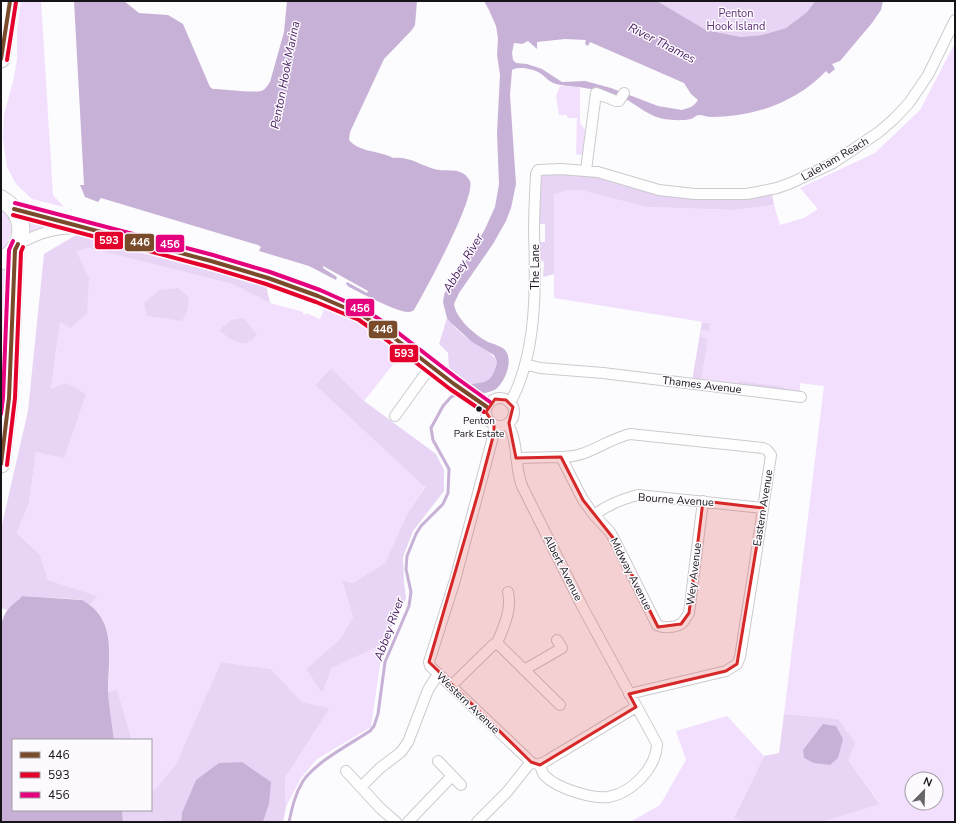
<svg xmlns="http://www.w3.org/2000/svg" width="956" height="823" viewBox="0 0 956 823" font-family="'Nunito Sans',sans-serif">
  <rect width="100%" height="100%" fill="#fcfbfd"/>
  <path fill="#f2dffe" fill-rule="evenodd" d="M21,1H41L53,195L64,207L32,199L16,184L7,167L3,138L4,114L13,82L17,60V30Z
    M955,43V822H822L880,803L848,760L838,719L784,714L824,386L800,383V395L784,392L783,387L739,381L734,387L701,382L708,339L701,338L702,330L710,323L554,298V195L568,190H580L646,207L735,210L774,205L780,225L804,218L818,209L800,188L875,153L920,110ZM912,779H936V803H912Z
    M560,86L580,87V123L586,131L584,158H582V155L576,154L577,118H567V115H559L556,96Z
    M1,210C16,221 13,238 1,251Z
    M23,217L49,226L24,237Z
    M88,248L232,284L270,303L300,311L303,312V314L305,315L306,313L320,319L325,307L358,321L376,331L403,352L364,401L331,368L315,385L425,486L407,514L385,563L353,583L342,580L353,617L340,639L306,669L322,693L332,668L383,644L371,727L317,759L301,778L286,807L285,778L330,708L302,702L271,669L221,662L175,766L154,792L151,788V740H132L117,689L108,692C109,669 114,633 99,614C97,610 93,608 90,605L98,596L48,580L40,555L17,533L29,503L36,451L51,389L60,322L89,277L77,252ZM244,318L257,334L249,342Z
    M10,260L8,334L1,317V266Z
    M727,716L764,756L734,816L743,822H630L660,805L686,760L676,731Z"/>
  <path fill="#e8d4f4" d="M657,1H815L807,12L786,28L762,35L741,37L706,30Z
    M561,172L600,176L639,189L680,198H738L772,194L774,205L735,210L646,207L580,190H568L554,195V274L543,277L544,262L540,259L538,242H545V224H537L538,183L542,174Z
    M76,235L266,286L270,303L232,284L88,248L77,252L89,277L87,313L71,328L60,322L51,389L66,383L86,394L64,458L36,452L29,503L17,533L40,555L48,580L98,596L90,605L82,600L74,599L22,596C17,601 11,605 7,610L1,608V529L28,411L44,254Z
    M178,288L189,298L187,311L182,321L147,316L144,303L159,290Z
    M244,318L257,334C255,337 253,340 250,341C240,348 226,336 219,330L231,320Z
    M447,318C454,327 463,336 473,342C482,349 492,351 497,362L494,373L491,378L483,383L469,384L449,372L448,353L439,344Z
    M702,322L710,323L709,331L702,330L701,337L708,339L701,382L692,381Z
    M331,368L364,401L436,454L444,470V491L413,531L403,557L404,583L406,598L383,644L332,668L322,693L306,669L340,639L353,617L342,580L353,583L385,563L407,514L425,487L315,385Z
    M739,381L784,387V392L734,387Z
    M221,662L271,669L302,702L330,708L285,778L286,807L283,822H263L269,804L182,813L181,822H162L161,820L159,822H123L122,810H151V788L154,791L175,766Z
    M117,689L132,740H114L110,712L108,692Z
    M784,714L838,719L855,743L848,760L880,804L822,822H743L734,817L764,756L779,753Z"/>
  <path fill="#c8b1d7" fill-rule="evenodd" d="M74,1H124L139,13L168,15L183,24L210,87L213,89C224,89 251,93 261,91C265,90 267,86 270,82L284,32L287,1H417L415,25L412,30L384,59L350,132L349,140C360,153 379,150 393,158C408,156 421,165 434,169C443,172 456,168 464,174C466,175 469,179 470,181C476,198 425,291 414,310C412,311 411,312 408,312C397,312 361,293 349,287L346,284L347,282L367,293L368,291L323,266V268L337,277L336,280L309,266L259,251L261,247L258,245L101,198L98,202L85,197L80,185H84Z
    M484,1H657L706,30L741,37L762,35L786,28L807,12L815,1H883L881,10L872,23L840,61L832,64L835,69L829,74L826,71C797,102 754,117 711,117C707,117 703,115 699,115C696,115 694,118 691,119C683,121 671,120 664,119C646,116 634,101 618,96C606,92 592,89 579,87C570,86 562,86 553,83C547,80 544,75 538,72C532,69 518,66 512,70L510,95L516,184L511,208L506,221L493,244L459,293L454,304C456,319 475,335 488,342C493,344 501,346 505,350C514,360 505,382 496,389C490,393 483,393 475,394L462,386C483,380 491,388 497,362L494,355L472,342L451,323L447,318L443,302L444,295L448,286L474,249L485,229L495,207L499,184L497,133L500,75L497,55L498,38L496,26L489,10ZM565,39L586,40L585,44L588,46L590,42L684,83L691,94L698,100L695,104L691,107L682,110L658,106L611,88L585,81L562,82L542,69L527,64L516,63L513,60L512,53L514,43L522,44L528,41L537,49V42Z
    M22,596L82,600C118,619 108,658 108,691C109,708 112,724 114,740H13V810H122L123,822H1V624C3,619 5,612 9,608C13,603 18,601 22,596Z
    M823,724L836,726L843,739L838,758L830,765L814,763L804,758L803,750Z
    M242,762L271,782L269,804L263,822H181L182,813L196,780L219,763Z"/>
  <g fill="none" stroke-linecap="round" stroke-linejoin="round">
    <path stroke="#c8b1d7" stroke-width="3" d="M289,822C292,808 295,794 303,781C316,762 350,744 370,731L374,726L378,714L385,662L409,606L411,592L406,569L407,556L416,534L421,526L443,504L448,493L449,469L433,440L431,428L443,406L451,397L462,392"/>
    <defs>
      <path id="minor" d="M586,170L596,93L616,101H619L624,93
        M14,209L61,221L211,261L268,278L318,296L362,315L384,330L454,384L487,407
        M18,244C40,233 51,229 75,228
        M525,364L540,368L603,373L801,397
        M486 412a14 14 0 1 1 28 0a14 14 0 1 1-28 0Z
        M510,403C537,354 536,287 534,232C534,213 535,193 536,174L538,170L561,169L598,172L659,190L695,194H747L777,188L791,183L833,163L879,132L894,119L909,103L928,75L955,20
        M395,416L431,366
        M507,424C519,439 514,466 522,486L582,606L657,744C656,768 632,793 608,797C591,799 557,788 545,776C542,773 541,768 540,765
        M494,425V433L455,580L429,662L430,666L531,762C538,766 541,764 548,760L636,707
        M561,457C587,458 605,440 630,434L763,448L767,450L771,455L754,569L740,657L737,664L726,671L629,694
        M516,458L561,457L583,500L594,515L610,532L614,539L657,625C662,628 674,628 681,624C684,622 686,617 689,613L703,501
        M594,515C607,505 622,499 638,495L763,508
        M497,643C504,626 512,610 508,592
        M524,670L562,648L557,640
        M451,686L493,645L497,643L560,705
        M438,761L461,785
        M346,771L380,808L396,822
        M361,787L380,768L401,752L408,742L428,690L438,674
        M408,822L452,776
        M477,822L507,792L531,762"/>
      <path id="primary" d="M1,59L10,1
        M1,199C28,214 27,246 1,261
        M1,464L9,398L15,250"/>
    </defs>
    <use href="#minor" stroke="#cbcacd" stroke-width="12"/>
    <use href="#primary" stroke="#cbcacd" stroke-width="19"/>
    <use href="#minor" stroke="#fffeff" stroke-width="10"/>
    <use href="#primary" stroke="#fffeff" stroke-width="17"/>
    <defs>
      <path id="bus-1" d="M1,59L10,1
        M14,209L211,261L268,278L318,296L362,315L384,330L454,384L487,407
        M1,464L9,398L15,250L18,244"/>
      <path id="bus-2" d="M7,60L16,2
        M13,215L209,267L266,284L316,302L359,320L380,335L450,389L484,412
        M7,465L15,398L21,252L23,247"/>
      <path id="bus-3" d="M15,203L213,255L270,272L320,290L365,310L388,325L458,379L490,402
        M1,414L3,398L9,250L13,241"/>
    </defs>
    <use href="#bus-1" stroke="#fcfafe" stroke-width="7"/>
    <use href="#bus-2" stroke="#fcfafe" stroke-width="7"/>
    <use href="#bus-3" stroke="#fcfafe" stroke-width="7"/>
    <use href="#bus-1" stroke="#7a4b2a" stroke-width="4"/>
    <use href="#bus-2" stroke="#e4002b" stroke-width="4"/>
    <use href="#bus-3" stroke="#e5007d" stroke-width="4"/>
  </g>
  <path fill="#d62828" fill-opacity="0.2" stroke="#d62828" stroke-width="3" stroke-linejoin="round" d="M495,399L506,400L513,407L509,423L516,458L561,457L583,500L614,539L658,627L681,624L689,613L703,501L763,508L737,664L726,671L629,694L636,707L540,765L531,762L429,662L479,490L494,433V425L486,412Z"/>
  <circle fill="#161418" stroke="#fcfafe" stroke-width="1.5" cx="479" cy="409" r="3.5"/>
  <g text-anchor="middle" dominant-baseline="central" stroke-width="3" stroke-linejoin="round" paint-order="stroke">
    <g font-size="10" fill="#161418" stroke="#fcfafe">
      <text x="479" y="421">Penton<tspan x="479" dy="13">Park Estate</tspan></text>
    </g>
    <g font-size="11" fill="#5f3377" stroke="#fcfafe">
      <text x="736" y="13">Penton<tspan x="736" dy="13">Hook Island</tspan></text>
    </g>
    <g font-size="11" fill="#161418" stroke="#fcfafe">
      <text transform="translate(835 159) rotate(-30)">Laleham Reach</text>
      <text transform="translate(535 267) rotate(-90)">The Lane</text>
      <text transform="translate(702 385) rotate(7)">Thames Avenue</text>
      <text transform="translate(676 500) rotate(4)">Bourne Avenue</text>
      <text transform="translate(763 508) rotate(-81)">Eastern Avenue</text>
      <text transform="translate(563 568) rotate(63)">Albert Avenue</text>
      <text transform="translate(631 574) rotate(63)">Midway Avenue</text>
      <text transform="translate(694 574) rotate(-83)">Wey Avenue</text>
      <text transform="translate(468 703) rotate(44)">Western Avenue</text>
    </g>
    <g font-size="12" font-style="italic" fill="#4d2264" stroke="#fcfafe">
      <text transform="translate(662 43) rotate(27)">River Thames</text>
      <text transform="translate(285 75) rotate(-79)">Penton Hook Marina</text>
      <text transform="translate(463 263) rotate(-59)">Abbey River</text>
      <text transform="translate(389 629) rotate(-70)">Abbey River</text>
    </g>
  </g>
  <g stroke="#fcfafe" stroke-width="1.5">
    <rect x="94" y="231" width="30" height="19" rx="4" fill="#e4002b"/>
    <rect x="124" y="233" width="31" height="19" rx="4" fill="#7a4b2a"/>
    <rect x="155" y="234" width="30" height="19" rx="4" fill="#e5007d"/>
    <rect x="345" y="298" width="30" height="19" rx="4" fill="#e5007d"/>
    <rect x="368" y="320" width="30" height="19" rx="4" fill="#7a4b2a"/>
    <rect x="389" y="344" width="30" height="19" rx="4" fill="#e4002b"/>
  </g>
  <g font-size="11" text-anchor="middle" font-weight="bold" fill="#fff">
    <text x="109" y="244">593</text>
    <text x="140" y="246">446</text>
    <text x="170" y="248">456</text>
    <text x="360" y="312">456</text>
    <text x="383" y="333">446</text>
    <text x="404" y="357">593</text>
  </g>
  <rect width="956" height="823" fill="none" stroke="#161418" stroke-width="4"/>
  <rect x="12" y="739" width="140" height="72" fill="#fcfafe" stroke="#a09ea2"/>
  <rect x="20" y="752" width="20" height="6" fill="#7a4b2a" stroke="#a09ea2"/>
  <text x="48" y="759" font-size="12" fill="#161418">446</text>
  <rect x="20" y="772" width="20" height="6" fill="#e4002b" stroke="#a09ea2"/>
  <text x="48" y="779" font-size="12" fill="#161418">593</text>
  <rect x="20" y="792" width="20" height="6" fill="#e5007d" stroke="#a09ea2"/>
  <text x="48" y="799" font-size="12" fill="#161418">456</text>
  <g transform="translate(924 791) rotate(23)"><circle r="19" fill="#fcfafe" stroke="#a09ea2"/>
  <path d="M0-3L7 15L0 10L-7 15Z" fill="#666568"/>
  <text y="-6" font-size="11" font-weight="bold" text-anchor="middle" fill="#161418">N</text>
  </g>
</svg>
